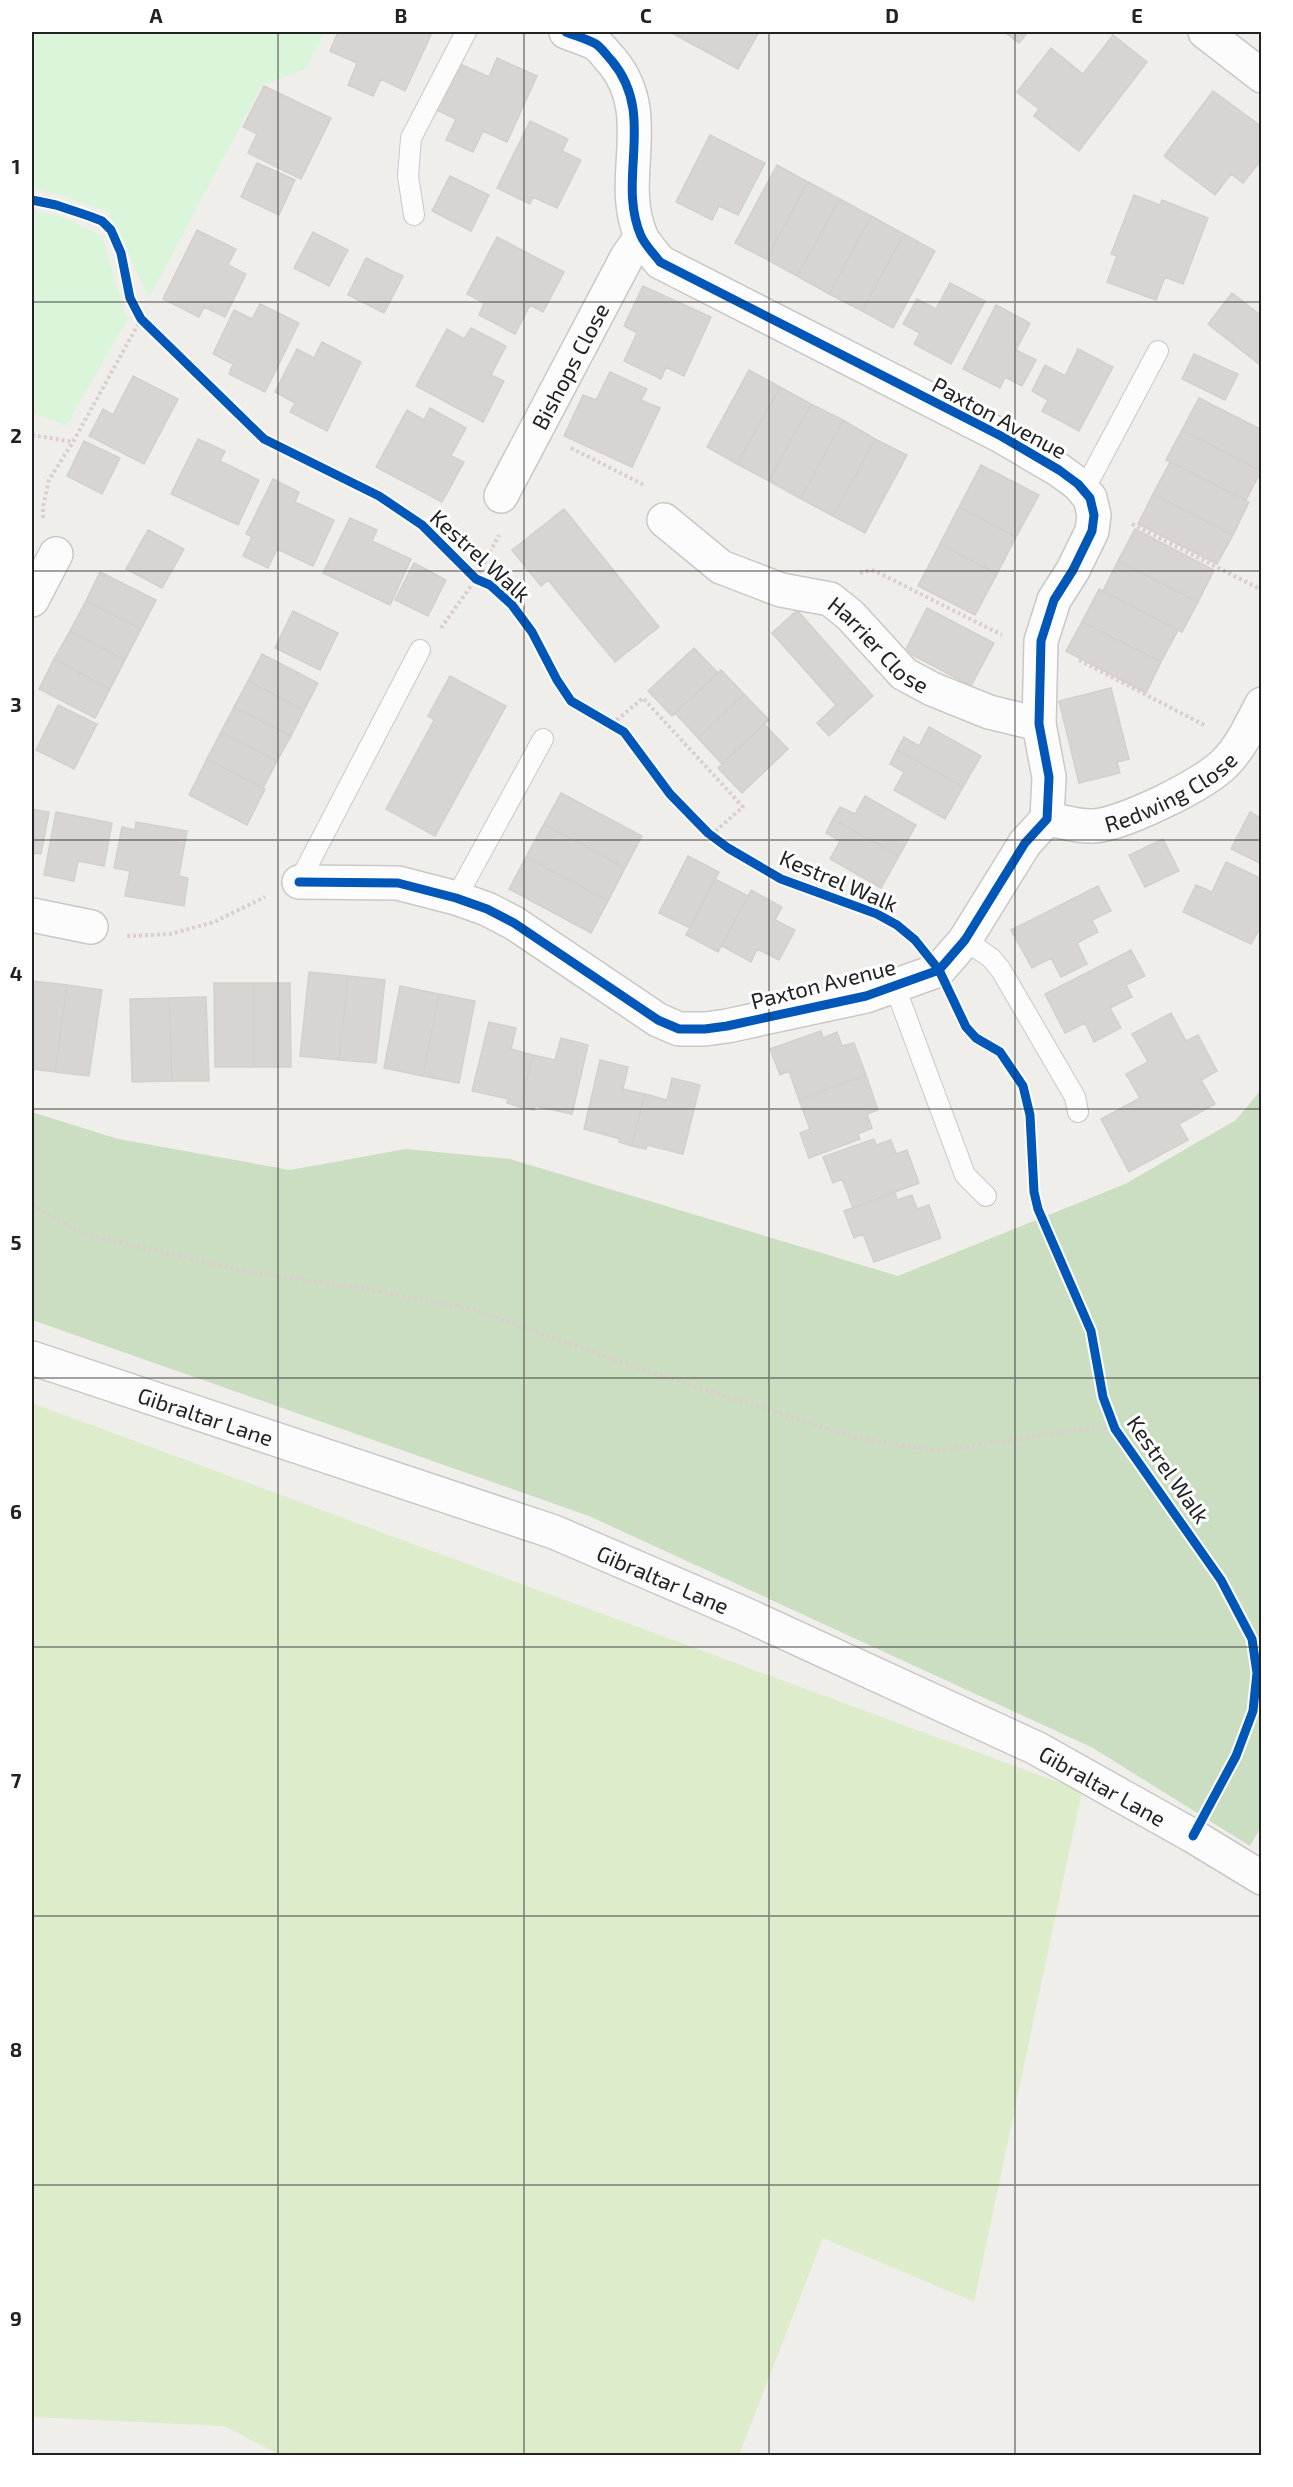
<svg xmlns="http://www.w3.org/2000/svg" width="1293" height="2487" viewBox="0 0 1293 2487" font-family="'Exo 2',sans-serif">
  <rect width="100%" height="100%" fill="#f0eeeb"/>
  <path fill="#ddeccb" d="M32,1403L1082,1791L974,2302L823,2238L739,2455H280L224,2426L32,2417Z"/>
  <path fill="#cbdec1" d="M1261,1090L1262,1825L1250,1846L1093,1748L589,1516L32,1320V1112L118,1139L290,1170L406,1149L510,1159L898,1276L1125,1184L1236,1120Z"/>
  <path fill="#daf5da" d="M32,32H325L305,70L262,85L149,298L109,212L54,193L32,189Z
    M32,210L63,217L102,236L127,320L66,426L32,413Z"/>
  <path fill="#d7d4d2" stroke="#d3d0cc" stroke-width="1.5" d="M338,32H424L431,35L405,91L381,79L373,96L348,85L357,63L330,51Z
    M670,32H759L738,69Z
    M1004,32H1028L1019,43Z
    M1113,35L1147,62L1079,151L1034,116L1039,109L1017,92L1051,48L1083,74Z
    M497,58L537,76L507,142L483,131L473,152L446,140L456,119L434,109L456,62L489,77Z
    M264,86L331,118L301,179L248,153L257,134L243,127Z
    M1213,91L1262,127V159L1243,183L1231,174L1215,195L1164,156Z
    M530,121L568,139L562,151L581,160L557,208L533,197L530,204L497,188Z
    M710,135L765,163L738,215L719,206L712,220L676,202Z
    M257,163L295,180L279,215L241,197Z
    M777,165L808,182L766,259L735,243Z
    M450,176L489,195L471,231L432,211Z
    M808,182L840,199L797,276L766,259Z
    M1134,195L1160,205L1162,200L1208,218L1183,284L1165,277L1156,300L1107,282L1117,256L1111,254Z
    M840,199L871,216L829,294L797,276Z
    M871,216L904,234L862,311L829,294Z
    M197,230L236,249L228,265L246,274L225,317L204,307L199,317L163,299Z
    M313,232L348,250L329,286L294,268Z
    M904,234L935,251L893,328L862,311Z
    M497,237L564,272L543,312L530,305L515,334L479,315L484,303L467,294Z
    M366,258L403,276L384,313L348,295Z
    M950,283L985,301L951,364L914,344L920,333L903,324L917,299L936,309Z
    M643,286L711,317L684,376L666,367L661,379L624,361L637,333L624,326Z
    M1232,293L1262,316V362L1259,364L1208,324Z
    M260,304L299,323L265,392L229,374L233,364L213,354L234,310L252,319Z
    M996,305L1030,323L1016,350L1036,360L1022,386L1005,377L1000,388L963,369Z
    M471,328L506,346L491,375L504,381L483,422L416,386L447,329L464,339Z
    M322,342L361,362L327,431L290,412L295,403L275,392L297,349L314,358Z
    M1078,349L1113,367L1079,431L1042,411L1048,400L1032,391L1045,365L1065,376Z
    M1194,354L1238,374L1225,400L1182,379Z
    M749,370L780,387L737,464L707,447Z
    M610,372L647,389L641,400L660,408L632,467L564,436L583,395L596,400Z
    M133,376L178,399L144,464L89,436L103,409L113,415Z
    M780,387L811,404L769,481L737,464Z
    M1199,398L1262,430L1261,471L1182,430Z
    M811,404L843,420L801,499L769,481Z
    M430,408L466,428L451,456L464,462L442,502L376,467L407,410L424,420Z
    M843,420L875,439L833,516L801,499Z
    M1182,430L1261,471L1246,500L1166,460Z
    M198,439L225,451L220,461L259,480L238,525L171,494Z
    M875,439L907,455L865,533L833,516Z
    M84,441L120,458L102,494L67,476Z
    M1170,462L1249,502L1233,535L1153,494Z
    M981,465L1039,495L1016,537L959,507Z
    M273,479L299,492L295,502L334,520L313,566L277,549L268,568L243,556L252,537L246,534Z
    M1153,494L1233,535L1217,564L1138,524Z
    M959,507L1016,537L997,574L940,544Z
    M564,509L659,627L615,662L548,580L541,586L512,550Z
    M350,518L377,530L372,541L411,559L390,605L323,573Z
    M1135,529L1214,570L1198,602L1118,561Z
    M148,530L184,549L162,588L126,569Z
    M940,544L997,574L975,615L918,586Z
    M1118,561L1198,602L1182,632L1103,591Z
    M414,563L446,580L428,616L395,600Z
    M100,572L156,600L141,629L86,601Z
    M1099,589L1178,630L1161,662L1082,622Z
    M86,601L141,629L125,660L70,631Z
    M927,608L994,643L971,686L905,651Z
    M797,610L873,696L829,736L817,723L836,705L772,633Z
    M293,611L338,633L320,670L275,648Z
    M1082,622L1161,662L1146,693L1066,651Z
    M70,631L125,660L110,689L54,659Z
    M694,648L718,673L672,716L648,691Z
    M262,654L318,683L304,710L248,681Z
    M54,659L110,689L95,718L39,689Z
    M721,670L744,694L698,738L675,713Z
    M450,676L506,706L435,836L386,809L434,720L428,716Z
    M248,681L304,710L291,736L234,707Z
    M1111,688L1129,759L1117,762L1120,773L1079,783L1059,701Z
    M744,694L769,720L722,764L698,738Z
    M58,705L97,724L74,769L36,750Z
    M234,707L291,736L277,761L221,732Z
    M764,724L788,749L742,793L718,768Z
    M929,727L981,756L963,787L897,750L904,737L919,746Z
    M221,732L277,761L263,788L207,759Z
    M897,750L963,787L945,819L894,790L904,772L890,764Z
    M207,759L265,789L247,825L189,795Z
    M561,793L642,836L625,868L544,824Z
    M865,796L916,825L899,856L833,819L840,807L855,814Z
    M32,809L49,812L41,854L32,853Z
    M56,812L112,823L104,866L78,861L74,881L44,875Z
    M1250,812L1262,819V864L1231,849Z
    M833,819L899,856L881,888L830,859L840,841L826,833Z
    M136,822L187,831L179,876L188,878L184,906L125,896L130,871L114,868L122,827L135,830Z
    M544,824L625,868L608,901L526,857Z
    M1163,839L1179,871L1145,887L1129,855Z
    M688,856L719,872L690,928L659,913Z
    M526,857L608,901L591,933L509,889Z
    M1226,862L1262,879V925L1251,944L1183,912L1196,885L1212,892Z
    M715,879L748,896L718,952L686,935Z
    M1098,886L1111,911L1092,920L1098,932L1077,943L1087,964L1061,977L1051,958L1032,968L1011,930Z
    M751,890L782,907L775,920L795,930L779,960L757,949L751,962L722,946Z
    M1131,950L1145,976L1126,985L1132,997L1110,1008L1121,1028L1094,1042L1085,1023L1065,1033L1045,994Z
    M309,972L348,976L339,1060L300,1056Z
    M348,976L385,980L376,1063L339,1060Z
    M32,981L67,985L55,1072L32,1069Z
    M214,983H254V1067H215Z
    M254,983H290L291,1067H254Z
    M67,985L102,990L89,1076L55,1072Z
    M400,986L439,994L423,1076L384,1068Z
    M439,994L475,1001L459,1083L423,1076Z
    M206,997L209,1081H172L169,998Z
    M169,998L172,1081L132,1082L130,999Z
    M1171,1013L1186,1041L1198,1035L1217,1071L1201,1080L1215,1104L1179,1124L1188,1140L1129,1172L1101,1119L1140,1098L1126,1074L1148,1062L1132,1034Z
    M489,1022L516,1028L511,1049L533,1055L520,1107L507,1103L508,1099L472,1091Z
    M821,1031L823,1038L837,1032L842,1046L854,1043L866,1075L799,1100L789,1071L780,1075L770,1049Z
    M561,1038L588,1045L572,1114L535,1106L534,1110L520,1107L533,1055L555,1060Z
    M600,1060L628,1067L623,1089L645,1094L632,1146L619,1142L620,1139L584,1129Z
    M866,1075L878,1110L867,1114L872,1128L858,1134L860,1139L809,1158L800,1133L810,1129L799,1100Z
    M672,1078L700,1085L683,1154L647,1145L646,1149L632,1146L645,1094L667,1100Z
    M874,1139L876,1145L891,1140L896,1154L907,1150L919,1183L853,1208L842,1179L833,1183L823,1157Z
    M895,1192L897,1200L912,1195L917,1209L929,1205L941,1238L874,1262L863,1234L854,1238L844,1211Z"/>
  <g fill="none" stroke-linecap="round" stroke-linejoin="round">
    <defs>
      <path id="lane" d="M414,215L408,176L411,138L466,32
        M1084,490L1158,351
        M299,882L420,650
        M456,898L543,739
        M965,940L991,958L1001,970L1075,1097L1078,1112
        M895,987L965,1175L986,1196"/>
      <g id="street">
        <path d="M1205,32L1262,76"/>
        <path id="s1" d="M501,496L627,257L641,237"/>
        <path id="s2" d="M664,520L721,567L781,590L830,599L850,615L904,674L932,689L989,712L1039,724"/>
        <path d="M32,600L56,554"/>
        <path id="s3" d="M1047,819C1062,821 1078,827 1093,826C1122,825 1205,784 1225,763C1242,746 1251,724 1262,704"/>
        <path d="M299,882L398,883L456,898L487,909L514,923L658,1020L679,1029H705L727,1026L866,996L939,970L965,940L1025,843L1047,819L1049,777L1039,724L1041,641L1054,600L1073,570L1092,531L1094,515L1090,498L1078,484L1059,470L1001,436L660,262C654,254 645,245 641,236C616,179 657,115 612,61C607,56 602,48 596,44C587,39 576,36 566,32"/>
        <path d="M32,915L91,927"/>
        <path id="s4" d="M32,1358L554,1532L740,1612L1036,1748L1193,1836L1262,1878"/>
      </g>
    </defs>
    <use href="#lane" stroke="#c9c8c7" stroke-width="22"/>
    <use href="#street" stroke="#c9c8c7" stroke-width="36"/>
    <path stroke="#dccecd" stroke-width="4" stroke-dasharray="3 3" stroke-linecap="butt" d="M32,435L73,442
      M571,448L644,485
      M43,518V507L49,480L73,442L141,319
      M1132,524L1262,590
      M860,573L871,570L881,574L1002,635
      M441,628L476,579L499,535
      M1079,660L1206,726
      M612,724L643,698L743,807L711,835
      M127,936L170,934L214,922L265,897
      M32,1205L83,1234L249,1272L363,1288L475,1310L638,1368L856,1438L939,1451L1091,1428L1115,1429"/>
    <use href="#lane" stroke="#fdfcfc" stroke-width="20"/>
    <use href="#street" stroke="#fdfcfc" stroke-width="33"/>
    <defs>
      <path id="cycleway" d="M32,200L56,205L89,216L102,221L111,230L121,253L130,298L141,319L264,439L379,496L422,525L476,579L490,585L512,605L532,632L557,680L571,701L624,732L670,794L708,833L728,848L781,879L877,914L897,925L915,940L939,970L966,1027L976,1038L1000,1052L1023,1086L1030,1115L1034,1192L1038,1209L1091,1331L1103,1397L1115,1429L1221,1580L1252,1639L1257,1673L1253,1711L1236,1756L1193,1836
        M299,882L398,883L456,898L487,909L514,923L658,1020L679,1029H705L727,1026L866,996L939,970L965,940L1025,843L1047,819L1049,777L1039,724L1041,641L1054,600L1073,570L1092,531L1094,515L1090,498L1078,484L1059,470L1001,436L660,262C654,254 645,245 641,236C616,179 657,115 612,61C607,56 602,48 596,44C587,39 576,36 566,32"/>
    </defs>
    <use href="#cycleway" stroke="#fff" stroke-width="13"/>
    <use href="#cycleway" stroke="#0057b8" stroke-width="9"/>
  </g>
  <path fill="none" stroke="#222" stroke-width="1.5" stroke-opacity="0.55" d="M278,32V2456M524,32V2456M769,32V2456M1015,32V2456M32,302H1262M32,571H1262M32,840H1262M32,1109H1262M32,1378H1262M32,1647H1262M32,1916H1262M32,2185H1262"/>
  <g text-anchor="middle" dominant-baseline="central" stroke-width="6" stroke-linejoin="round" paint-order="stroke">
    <g font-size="22" fill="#222" stroke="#fff">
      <text stroke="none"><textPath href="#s1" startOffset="147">Bishops Close</textPath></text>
      <text transform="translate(1000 417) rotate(28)">Paxton Avenue</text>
      <text transform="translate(481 555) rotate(42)">Kestrel Walk</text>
      <text stroke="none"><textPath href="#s2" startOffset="255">Harrier Close</textPath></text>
      <text stroke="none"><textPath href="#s3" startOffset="132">Redwing Close</textPath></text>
      <text transform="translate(839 880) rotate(23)">Kestrel Walk</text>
      <text transform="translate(823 983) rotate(-14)">Paxton Avenue</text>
      <text stroke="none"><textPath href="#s4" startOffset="183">Gibraltar Lane</textPath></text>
      <text transform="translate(1169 1469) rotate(55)">Kestrel Walk</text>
      <text stroke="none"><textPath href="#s4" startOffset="669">Gibraltar Lane</textPath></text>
      <text stroke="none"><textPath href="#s4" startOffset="1155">Gibraltar Lane</textPath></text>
    </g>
  </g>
  <rect width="1293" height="2487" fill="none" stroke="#ffffff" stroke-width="66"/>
  <rect x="33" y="33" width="1227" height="2421" fill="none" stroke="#222" stroke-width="2"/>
  <g font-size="20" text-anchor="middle" font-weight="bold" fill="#222">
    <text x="156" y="23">A</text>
    <text x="401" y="23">B</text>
    <text x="646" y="23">C</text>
    <text x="892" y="23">D</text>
    <text x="1137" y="23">E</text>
    <text x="16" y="174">1</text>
    <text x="16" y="443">2</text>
    <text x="16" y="712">3</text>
    <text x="16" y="981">4</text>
    <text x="16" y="1250">5</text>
    <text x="16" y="1519">6</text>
    <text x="16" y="1788">7</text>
    <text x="16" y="2057">8</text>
    <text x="16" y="2326">9</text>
  </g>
</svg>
